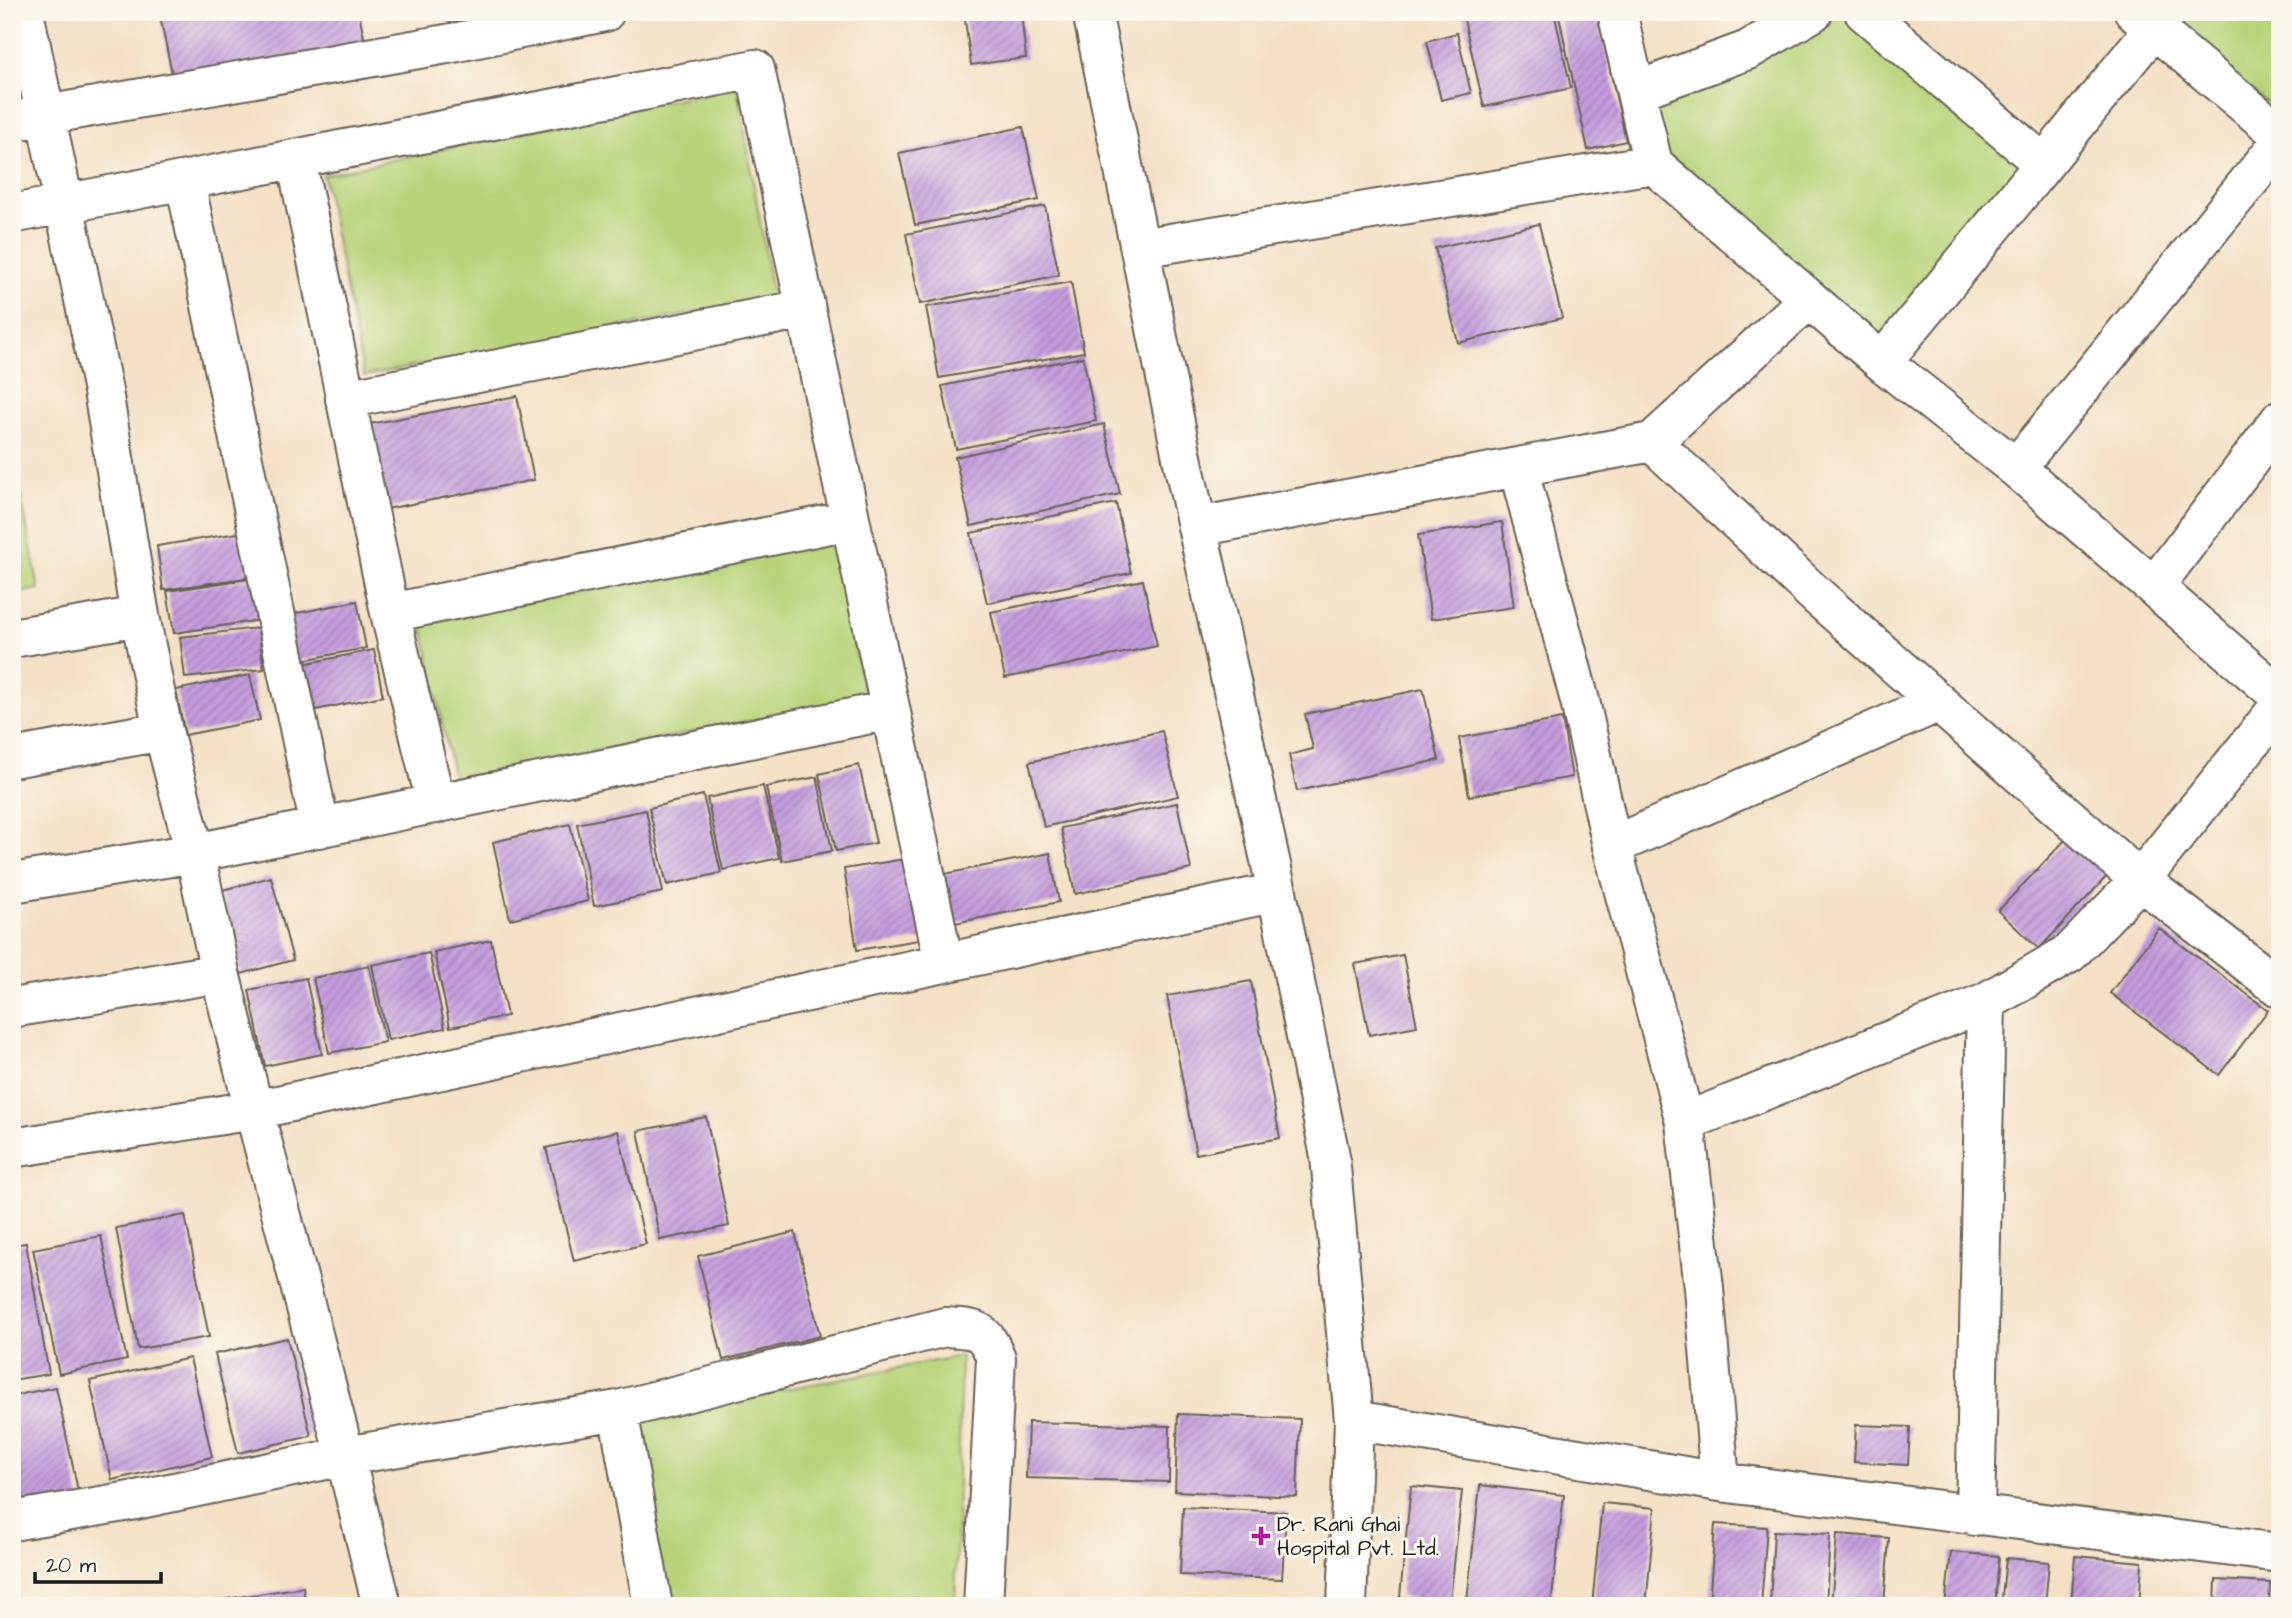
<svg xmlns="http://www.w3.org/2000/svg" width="2292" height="1618" viewBox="0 0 2292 1618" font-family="'Architects Daughter',sans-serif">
  <defs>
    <pattern id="building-hatch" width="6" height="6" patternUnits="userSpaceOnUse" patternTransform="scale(1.75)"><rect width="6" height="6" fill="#c49cde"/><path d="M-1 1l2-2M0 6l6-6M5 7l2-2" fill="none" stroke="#9e7eb3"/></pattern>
  </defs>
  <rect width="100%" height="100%" fill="#fbf7ec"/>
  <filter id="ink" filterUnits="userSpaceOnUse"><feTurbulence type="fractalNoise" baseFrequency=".0143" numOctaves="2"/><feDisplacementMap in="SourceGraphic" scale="14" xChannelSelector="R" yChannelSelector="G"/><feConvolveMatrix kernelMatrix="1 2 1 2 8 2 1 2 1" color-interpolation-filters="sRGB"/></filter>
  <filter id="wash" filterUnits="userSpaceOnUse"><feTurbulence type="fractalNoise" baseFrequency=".00686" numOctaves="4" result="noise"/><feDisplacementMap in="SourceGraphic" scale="28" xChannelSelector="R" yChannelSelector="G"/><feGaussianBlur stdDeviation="1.57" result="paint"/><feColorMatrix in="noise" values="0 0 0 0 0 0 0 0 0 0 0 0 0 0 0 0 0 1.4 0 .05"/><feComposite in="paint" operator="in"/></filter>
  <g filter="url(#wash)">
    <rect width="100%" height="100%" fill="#f4e0c5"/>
    <path fill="#b8d379" stroke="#6a784a" stroke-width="2" d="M1832,12H1848L2032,168L1882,348L1659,157L1650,107L1748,64Z
      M2184,12H2280V113L2172,28Z
      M737,86L773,298L364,376L323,175Z
      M12,451L39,589L12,594Z
      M833,541L865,698L454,780L422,623Z
      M961,1356L955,1606H668L631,1418Z"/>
    <g id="blocks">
      <path fill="url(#building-hatch)" d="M159,12H359L365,43L174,83Z
        M964,12H1021L1026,58L971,65Z
        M1475,12H1554L1571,88L1484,107L1463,15Z
        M1558,12H1597L1626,141L1588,150Z
        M1457,33L1471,93L1441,100L1427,41Z
        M1023,127L1039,200L915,225L899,153Z
        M1045,206L1059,275L920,304L906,234Z
        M1539,224L1562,318L1458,343L1435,248Z
        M1071,282L1084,352L939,378L926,307Z
        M1083,357L1096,421L956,449L942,386Z
        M517,396L534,480L381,510L364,425Z
        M1104,424L1120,494L971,526L955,457Z
        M1116,503L1131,573L987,603L971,533Z
        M1502,522L1514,607L1431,619L1418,535Z
        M244,532L251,577L163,590L157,546Z
        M255,578L261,620L174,633L167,591Z
        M1143,580L1157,646L1005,678L991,612Z
        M357,601L366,648L292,662L282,616Z
        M258,628L264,669L185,678L180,637Z
        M374,650L383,696L301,713L292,666Z
        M250,675L260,720L185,735L176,690Z
        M1423,689L1439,760L1297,791L1289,755L1313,749L1305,714Z
        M1562,719L1572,777L1469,796L1459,738Z
        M1162,731L1178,796L1044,827L1029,762Z
        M859,765L876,843L836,851L819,774Z
        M817,777L832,851L782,861L766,787Z
        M763,786L779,858L723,870L707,798Z
        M703,795L721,873L667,885L649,808Z
        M1177,803L1191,869L1075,894L1061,828Z
        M646,810L663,892L594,906L577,824Z
        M570,824L588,901L510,919L493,842Z
        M2068,837L2109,874L2039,949L1998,911Z
        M1050,853L1059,902L950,924L940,875Z
        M911,858L925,939L857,950L844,869Z
        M271,877L293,960L241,974L219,891Z
        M2159,928L2268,1010L2219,1075L2110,993Z
        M491,940L507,1016L450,1027L434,952Z
        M429,953L445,1028L388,1040L372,965Z
        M1403,955L1417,1026L1369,1035L1355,964Z
        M369,966L385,1042L329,1053L313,978Z
        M306,978L322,1054L265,1066L249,990Z
        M1251,981L1280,1138L1196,1154L1167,996Z
        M706,1117L729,1226L660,1240L638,1131Z
        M618,1131L646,1244L574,1261L546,1148Z
        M185,1215L209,1337L138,1349L116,1228Z
        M795,1232L820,1336L723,1360L698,1256Z
        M101,1236L127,1360L59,1374L33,1249Z
        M26,1243L49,1374L12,1380V1245Z
        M287,1338L311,1436L238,1453L215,1354Z
        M190,1358L212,1457L112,1480L90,1381Z
        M56,1387L80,1500L12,1514V1396Z
        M1178,1414L1300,1419L1297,1497L1175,1491Z
        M1028,1422L1170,1426L1169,1482L1026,1478Z
        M1856,1425L1910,1427L1908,1465L1854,1462Z
        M1480,1485L1564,1495L1551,1606H1508L1467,1601Z
        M1411,1486L1462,1491L1450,1602L1400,1597Z
        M1602,1503L1655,1508L1646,1606H1592Z
        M1183,1507L1286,1512L1282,1579L1180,1575Z
        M1715,1524L1767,1527L1761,1606H1709Z
        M1774,1531L1830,1534L1826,1606H1770Z
        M1837,1534L1889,1538L1884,1606H1831Z
        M1951,1552L1999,1556L1995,1606H1945Z
        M2075,1556L2142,1562L2139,1606H2071Z
        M2006,1558L2049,1562L2045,1606H2001Z
        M2216,1580L2270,1583L2269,1606H2215Z
        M303,1587L306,1606H194V1604Z"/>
    </g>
  </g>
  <g filter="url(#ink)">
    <use href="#blocks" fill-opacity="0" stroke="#686157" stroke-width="2"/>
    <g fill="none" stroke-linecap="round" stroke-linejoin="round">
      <defs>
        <path id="minor" d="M24,12L103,391L140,616L163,731L195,853L220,973L254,1110L345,1456L382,1606
          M1092,12L1183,462L1277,892L1330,1156L1354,1420L1347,1606
          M1617,12L1653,164
          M1864,12L2044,164L1882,362
          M2134,12L2280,134
          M1636,91L1748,50L1813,12
          M12,121L458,42L605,12
          M296,159L390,613L436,804
          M2044,164L2167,12
          M185,181L320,828
          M12,214L755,69L944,963
          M1140,248L1653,164L1882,362L2016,468L2280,696
          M1809,299L1652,442L1518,467L1580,701L1612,846L1937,703
          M345,399L805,309
          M1652,442L1816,595L2140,880L2280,988
          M2016,468L2280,143
          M1197,527L1518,467
          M2154,587L2280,420
          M390,613L850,520
          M12,638L140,616
          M12,758L163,731
          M1612,846L1685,1122
          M12,883L195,853L890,710
          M12,1008L220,973
          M12,1148L254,1110L1277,892
          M618,1410L653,1606
          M1354,1420L1720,1482L2280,1553
          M1720,1482L1704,1288L1685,1122L1986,1002L2070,953L2140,880L2280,706
          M1975,1516L1986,1002
          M12,1521L136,1500L345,1456L618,1410L945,1327C977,1329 984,1328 996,1358L983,1606"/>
      </defs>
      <use href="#minor" stroke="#686157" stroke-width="42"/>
      <use href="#minor" stroke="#fff" stroke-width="38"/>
    </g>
  </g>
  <path fill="#b5179e" stroke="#fbf7ec" stroke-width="2.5" d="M1257.5 1525.5h7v7h7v7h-7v7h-7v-7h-7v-7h7z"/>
  <g text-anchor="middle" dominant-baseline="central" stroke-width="6" stroke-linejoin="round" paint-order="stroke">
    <g font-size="21" fill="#1c1c1c" stroke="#fbf7ec" text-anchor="start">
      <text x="1277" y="1524">Dr. Rani Ghai<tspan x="1277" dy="24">Hospital Pvt. Ltd.</tspan></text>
    </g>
  </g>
  <rect width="2292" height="1618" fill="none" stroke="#fbf7ec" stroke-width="42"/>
  <path d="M35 1572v10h126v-10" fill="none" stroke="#1c1c1c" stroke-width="3.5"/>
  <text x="46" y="1572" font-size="21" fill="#1c1c1c" stroke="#fbf7ec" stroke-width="5" paint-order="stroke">20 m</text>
</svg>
